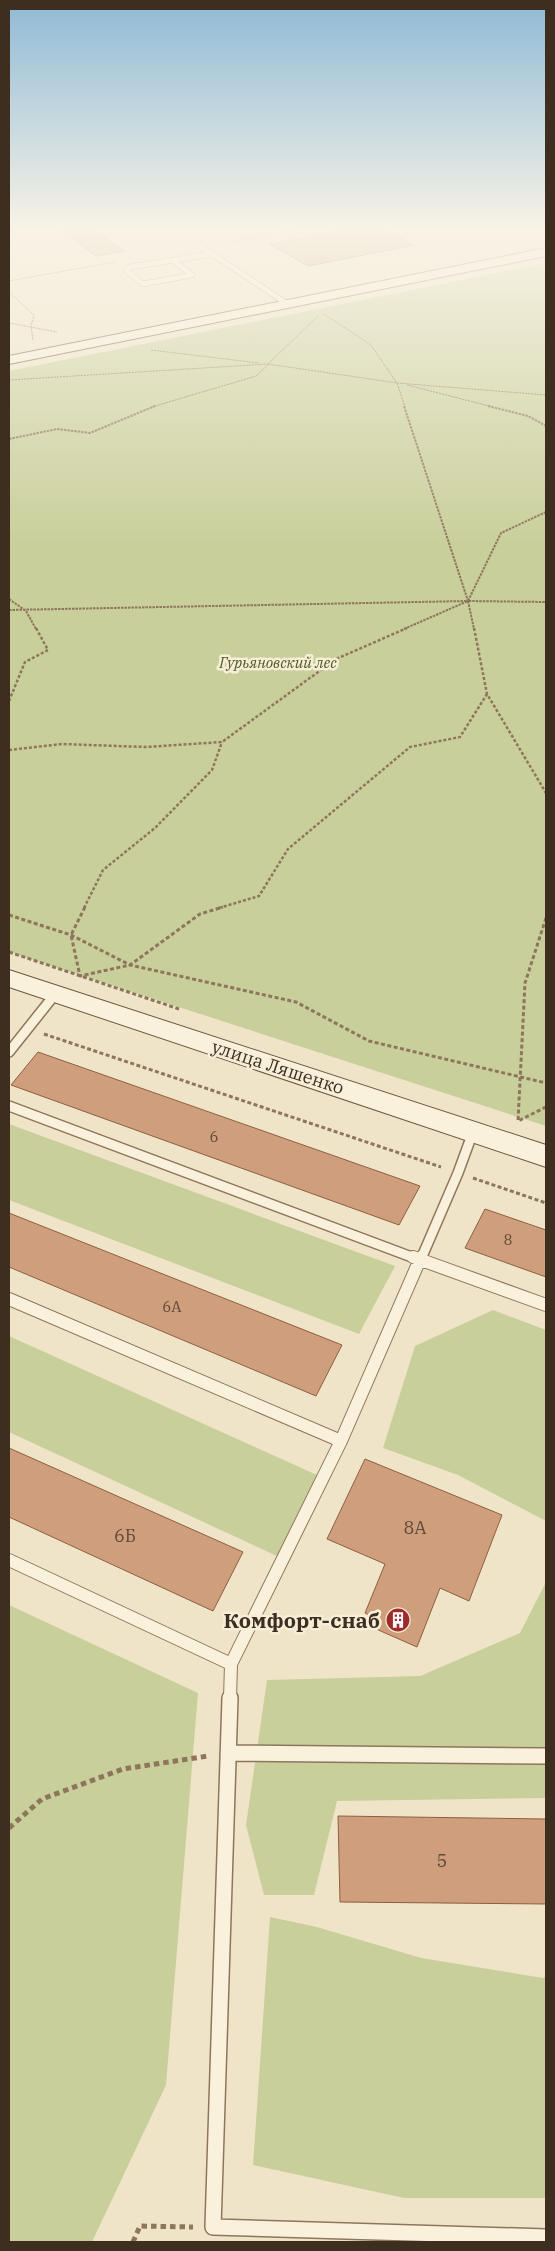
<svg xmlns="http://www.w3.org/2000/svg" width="555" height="2251" viewBox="0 0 555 2251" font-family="'IBM Plex Serif',serif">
  <rect width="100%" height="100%" fill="#f0e4c8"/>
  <path fill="#c9cf9b" d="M546,263V1126L9,952V371Z
    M9,1124L395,1266L359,1334L9,1200Z
    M493,1310L546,1330V1521L458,1475L383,1448L415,1346Z
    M9,1336L317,1475L279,1557L9,1432Z
    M546,1582V1798L337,1801L314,1895H264L246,1825L267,1680L420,1676L520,1633Z
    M9,1605L198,1693L166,2085L92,2242H9Z
    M270,1917L317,1927L421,1958L543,1978L546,1976V2198H404L253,2165Z"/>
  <path fill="#cf9f7d" stroke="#8d5f41" d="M61,230H94L124,251L96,256Z
    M346,230H385L414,245L308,266L270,244Z
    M38,1052L420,1186L399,1225L11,1085Z
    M485,1209L546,1230V1277L465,1248Z
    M9,1213L342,1345L316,1396L9,1267Z
    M9,1448L243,1552L213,1611L9,1517Z
    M365,1459L502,1515L469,1601L440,1588L417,1647L367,1625L371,1616L365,1613L385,1564L327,1539Z
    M338,1816L546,1819V1904L340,1902Z"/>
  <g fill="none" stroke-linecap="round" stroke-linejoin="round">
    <defs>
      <path id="lane-far3" d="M176,230L286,303
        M175,262L192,275L143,284L127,271L130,267L212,254"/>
      <path id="lane-far2" d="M9,1052L56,993
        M9,1106L417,1259
        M421,1259L458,1173L473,1132"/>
      <path id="lane-far1" d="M413,1257L546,1305
        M9,1299L341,1441
        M9,1560L231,1664
        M230,1699L231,1664L341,1441L421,1257"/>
      <path id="lane" d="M230,1698L213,2227L546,2237
        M228,1753L546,1756"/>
      <path id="secondary" d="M546,248V256L9,364V356Z
        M9,970L546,1145V1167L9,987Z"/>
    </defs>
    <use href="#lane-far3" stroke="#8d765c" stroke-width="6"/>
    <use href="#lane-far2" stroke="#8d765c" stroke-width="12"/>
    <use href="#lane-far1" stroke="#8d765c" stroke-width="14"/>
    <use href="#lane" stroke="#8d765c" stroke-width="18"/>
    <use href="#secondary" stroke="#6f573f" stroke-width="2"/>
    <path stroke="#8d765c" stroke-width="1" stroke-dasharray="2 1" stroke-linecap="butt" d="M213,235L211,234L216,230
      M223,243L295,230
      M9,281L114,262
      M9,292L34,315L31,326L33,340
      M324,314L371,345L397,383L546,395
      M9,323L57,332
      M151,350L259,363
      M268,364L317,317
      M9,380L268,364L397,383L405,407
      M407,385L493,407
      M152,407L256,376L268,365"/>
    <path stroke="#8d765c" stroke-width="2" stroke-dasharray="2.5 1" stroke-linecap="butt" d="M488,406L528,416L546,426
      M9,439L57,429L90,433L155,406
      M546,512L501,533L468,601L546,602
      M9,599L26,611L36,629
      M9,610L468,601L404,406
      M404,629L468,601L474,629"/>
    <path stroke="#8d765c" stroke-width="2.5" stroke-dasharray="3 2" stroke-linecap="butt" d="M474,628L487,694L546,793
      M9,701L25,662L48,650L36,628
      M9,750L62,744L146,747L222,742L336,659L407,628
      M84,908L103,870L155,828L212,770L222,742
      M219,908L259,896L288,849L410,747L460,737L487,694"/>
    <path stroke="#8d765c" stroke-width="3" stroke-dasharray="4 2.5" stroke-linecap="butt" d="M85,907L71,935L80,976L130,965L200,914L223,907
      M9,915L71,935L130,965L296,1002L369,1041L546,1083
      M546,918L525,983L518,1121L546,1107
      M9,952L179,1009
      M44,1034L441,1167
      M473,1178L546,1203"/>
    <path stroke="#8d765c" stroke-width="5" stroke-dasharray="5.5 4" stroke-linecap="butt" d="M9,1828L42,1799L123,1769L208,1756
      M133,2242L140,2226L193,2227"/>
    <use href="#lane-far3" stroke="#faf1dc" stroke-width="5"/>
    <use href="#lane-far2" stroke="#faf1dc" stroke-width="9"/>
    <use href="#lane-far1" stroke="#faf1dc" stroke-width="12"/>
    <use href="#lane" stroke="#faf1dc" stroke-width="15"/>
    <use href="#secondary" fill="#faf1dc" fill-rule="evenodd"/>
  </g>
  <linearGradient id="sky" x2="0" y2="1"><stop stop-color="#8fbad6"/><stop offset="0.42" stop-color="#f8f3e6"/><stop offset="1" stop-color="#f8f3e6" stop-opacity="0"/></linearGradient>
  <rect width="555" height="545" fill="url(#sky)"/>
  <defs>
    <symbol id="building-disc" viewBox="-11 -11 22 22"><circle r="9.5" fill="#9e2a2b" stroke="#f7eed8"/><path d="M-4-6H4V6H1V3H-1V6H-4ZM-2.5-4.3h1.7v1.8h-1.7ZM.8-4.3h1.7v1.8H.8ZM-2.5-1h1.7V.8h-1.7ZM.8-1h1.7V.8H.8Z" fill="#fff"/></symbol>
  </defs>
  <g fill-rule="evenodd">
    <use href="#building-disc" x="384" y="1606" width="28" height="28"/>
  </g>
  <g text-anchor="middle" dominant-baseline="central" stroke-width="5" stroke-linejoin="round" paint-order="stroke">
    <g font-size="15" font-style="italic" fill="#4d5a26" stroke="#f7eed8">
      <text x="278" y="662">Гурьяновский лес</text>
    </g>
    <g font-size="15" fill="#624a37">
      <text x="214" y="1136">6</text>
      <text x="508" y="1239">8</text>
      <text x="172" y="1306">6А</text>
    </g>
    <g font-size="18" fill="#3d2e20" stroke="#f7eed8">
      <text transform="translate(278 1067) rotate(18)">улица Ляшенко</text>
    </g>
    <g font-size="18" fill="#624a37">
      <text x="415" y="1527">8А</text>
      <text x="125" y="1535">6Б</text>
      <text x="442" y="1860">5</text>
    </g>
    <g font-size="21" font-weight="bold" fill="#3d2e20" stroke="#f7eed8" text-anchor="end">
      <text x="380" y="1620">Комфорт-снаб</text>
    </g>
  </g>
  <rect width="555" height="2251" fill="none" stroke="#3d2e20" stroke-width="20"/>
</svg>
